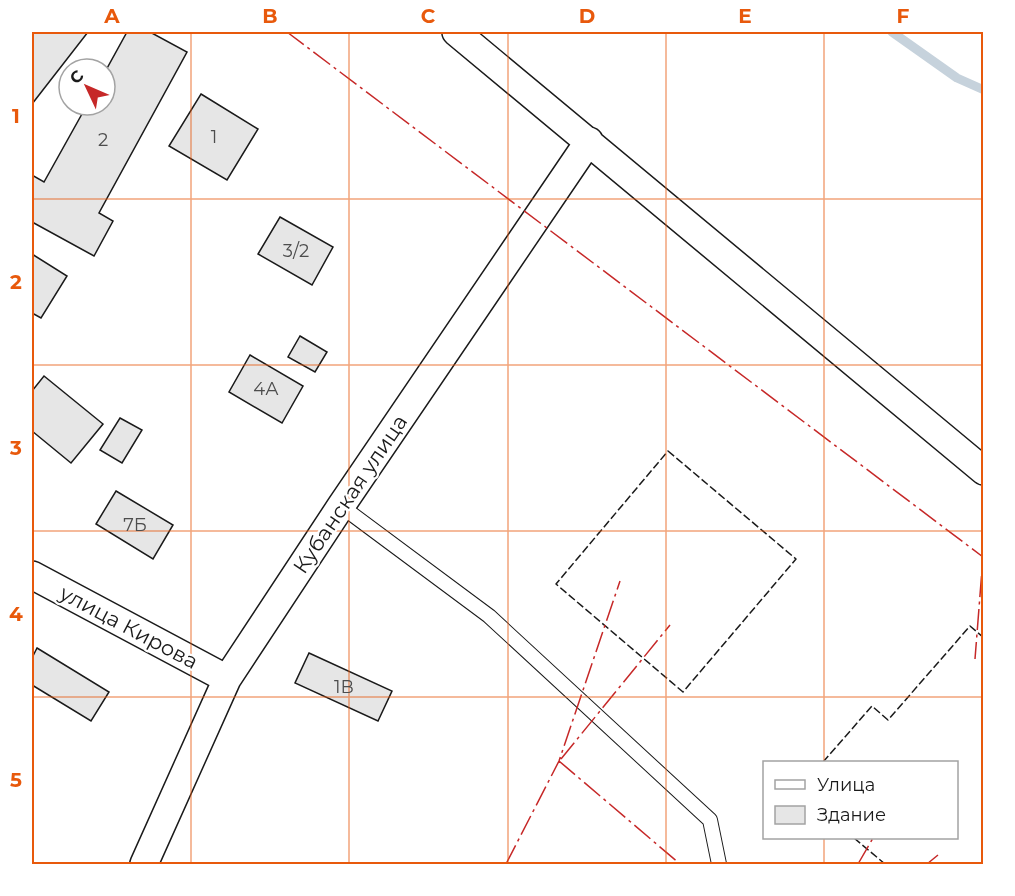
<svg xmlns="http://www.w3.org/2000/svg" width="1015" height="896" viewBox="0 0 1015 896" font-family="Montserrat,sans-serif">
  <rect width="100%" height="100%" fill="#fff"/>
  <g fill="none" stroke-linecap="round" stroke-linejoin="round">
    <path stroke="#c6d2dc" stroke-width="9" d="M892,32L957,78L984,90"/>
  </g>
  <path fill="#e6e6e6" stroke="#1a1a1a" stroke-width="1.5" d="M32,32H88L32,104Z
    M127,32H150L187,52L99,213L113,221L94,256L32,222V175L44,182L87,105H105V72Z
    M201,94L258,129L227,180L169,146Z
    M280,217L333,247L312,285L258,254Z
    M32,254L67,276L41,318L32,313Z
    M300,336L327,352L315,372L288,357Z
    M250,355L303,386L282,423L229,392Z
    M44,376L103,424L71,463L32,431V391Z
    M120,418L142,430L122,463L100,450Z
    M116,491L173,525L153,559L96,524Z
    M37,648L109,692L91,721L32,685V658Z
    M309,653L392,691L378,721L295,683Z"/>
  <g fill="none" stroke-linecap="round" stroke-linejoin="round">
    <defs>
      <path id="service" d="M341,506L489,616L710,820L719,864"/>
      <path id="minor" d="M456,32L984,471
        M32,575L227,679
        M144,864L227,679L341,506L589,141"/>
    </defs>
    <use href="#service" stroke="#1a1a1a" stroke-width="16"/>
    <use href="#minor" stroke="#1a1a1a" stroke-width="30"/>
    <use href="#service" stroke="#fff" stroke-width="14"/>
    <use href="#minor" stroke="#fff" stroke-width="27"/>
    <path stroke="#1a1a1a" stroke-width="1.5" stroke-dasharray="8 3" stroke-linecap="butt" d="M668,451L796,559L683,692L556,584Z
      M823,762L872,706L888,720L970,626L984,638
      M854,838L885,864"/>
    <path stroke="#c62828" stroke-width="1.5" stroke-dasharray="21 4.5 3 4.5" stroke-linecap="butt" d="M287,32L983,557L975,659
      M561,759L670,625
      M559,761L680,864
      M506,864L559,761L620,581
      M858,864L873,838
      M927,864L938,855"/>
  </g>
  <path fill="none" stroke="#e8590c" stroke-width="1.5" stroke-opacity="0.55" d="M191,32V864M349,32V864M508,32V864M666,32V864M824,32V762M32,199H984M32,365H984M32,531H984M32,697H984M824,838V864"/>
  <g text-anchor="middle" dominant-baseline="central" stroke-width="4.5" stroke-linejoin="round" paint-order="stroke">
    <g font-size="18" fill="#4d4d4d">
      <text x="214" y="137">1</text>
      <text x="103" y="140">2</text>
      <text x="296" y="251">3/2</text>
      <text x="266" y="389">4А</text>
      <text x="135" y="525">7Б</text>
      <text x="344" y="687">1В</text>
    </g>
    <g font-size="21" fill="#1a1a1a" stroke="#fff">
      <text transform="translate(350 494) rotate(-56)">Кубанская улица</text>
      <text transform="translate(129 627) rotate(28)">улица Кирова</text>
    </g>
  </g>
  <rect width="1015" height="896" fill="none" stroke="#ffffff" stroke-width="66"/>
  <rect x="763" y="761" width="195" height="78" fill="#ffffff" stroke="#a3a3a3" stroke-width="1.5"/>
  <rect x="775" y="780" width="30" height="9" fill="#ffffff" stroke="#a3a3a3" stroke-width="1.5"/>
  <text x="817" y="791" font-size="18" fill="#1a1a1a">Улица</text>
  <rect x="775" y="806" width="30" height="18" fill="#e6e6e6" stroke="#a3a3a3" stroke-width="1.5"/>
  <text x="817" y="821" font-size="18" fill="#1a1a1a">Здание</text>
  <g transform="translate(87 87) rotate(314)"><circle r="28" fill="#ffffff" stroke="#a3a3a3" stroke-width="1.5"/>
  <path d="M0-4.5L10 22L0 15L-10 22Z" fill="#c62828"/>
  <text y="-9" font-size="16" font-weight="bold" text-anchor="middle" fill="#1a1a1a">С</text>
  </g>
  <rect x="33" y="33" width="949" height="830" fill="none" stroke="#e8590c" stroke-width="2"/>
  <g font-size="20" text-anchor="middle" font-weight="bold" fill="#e8590c">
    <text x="112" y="23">A</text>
    <text x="270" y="23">B</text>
    <text x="428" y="23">C</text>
    <text x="587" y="23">D</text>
    <text x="745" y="23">E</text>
    <text x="903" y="23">F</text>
    <text x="16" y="123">1</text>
    <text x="16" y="289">2</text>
    <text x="16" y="455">3</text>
    <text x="16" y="621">4</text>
    <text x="16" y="787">5</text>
  </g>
</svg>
